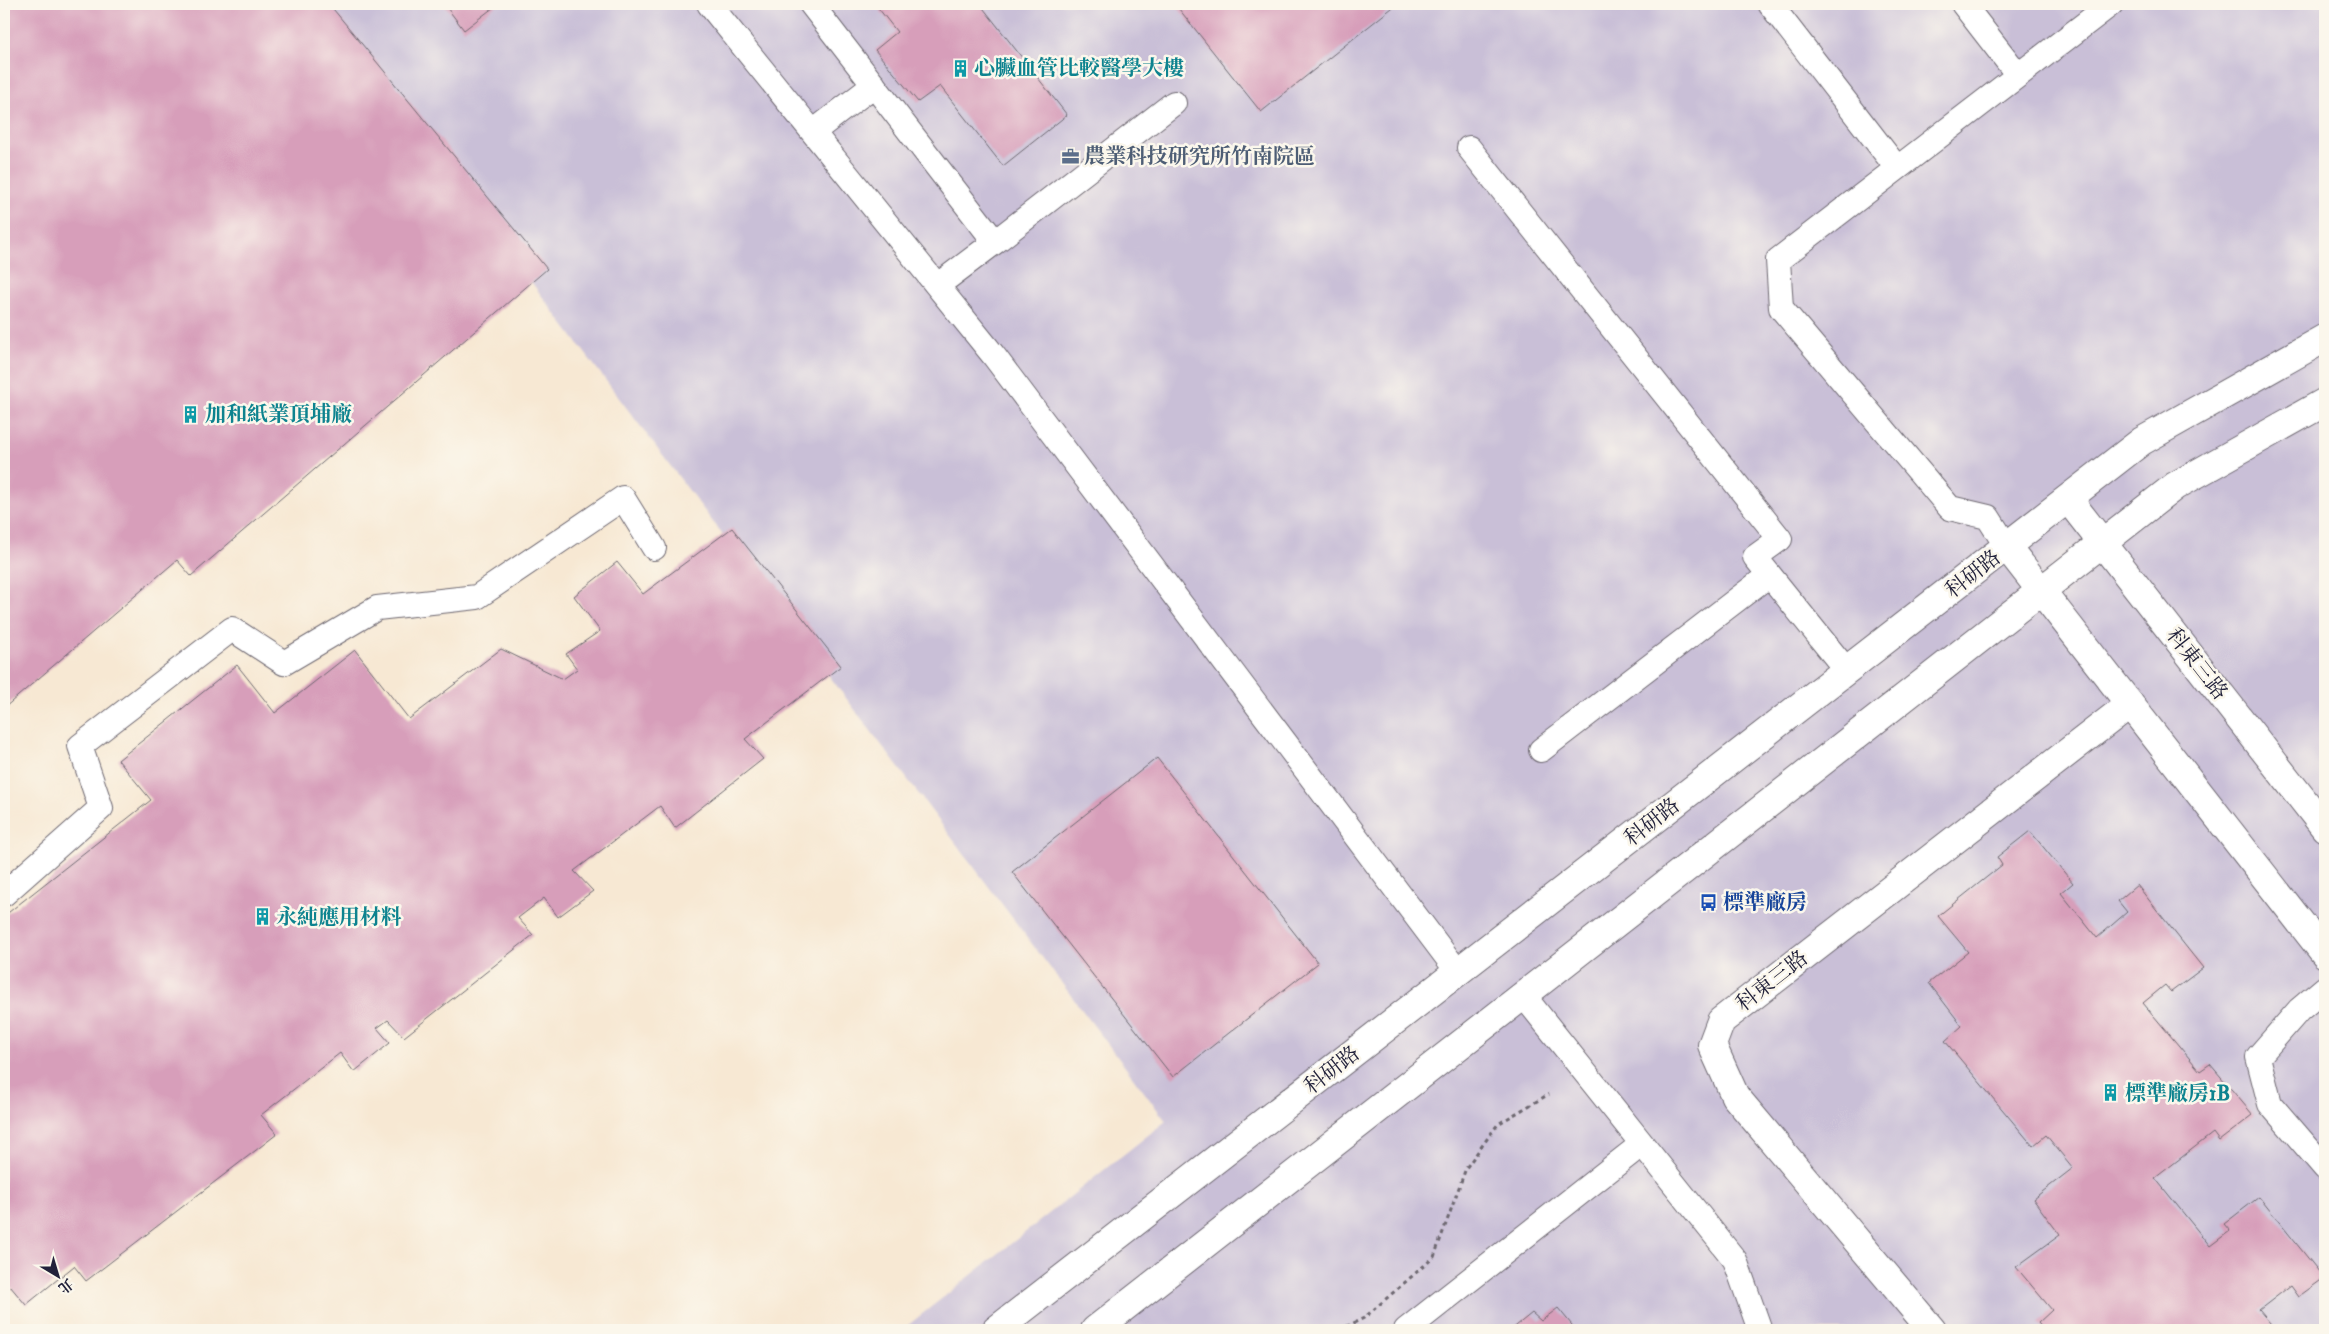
<svg xmlns="http://www.w3.org/2000/svg" width="2329" height="1334" viewBox="0 0 2329 1334" font-family="'IM FELL Double Pica','Noto Serif TC',serif">
  <rect width="100%" height="100%" fill="#fbf7ec"/>
  <filter id="ink" filterUnits="userSpaceOnUse"><feTurbulence type="fractalNoise" baseFrequency=".02" numOctaves="2"/><feDisplacementMap in="SourceGraphic" scale="10" xChannelSelector="R" yChannelSelector="G"/><feConvolveMatrix kernelMatrix="1 2 1 2 8 2 1 2 1" color-interpolation-filters="sRGB"/></filter>
  <filter id="wash" filterUnits="userSpaceOnUse"><feTurbulence type="fractalNoise" baseFrequency=".0096" numOctaves="4" result="noise"/><feDisplacementMap in="SourceGraphic" scale="20" xChannelSelector="R" yChannelSelector="G"/><feGaussianBlur stdDeviation="1.12" result="paint"/><feColorMatrix in="noise" values="0 0 0 0 0 0 0 0 0 0 0 0 0 0 0 0 0 1.4 0 .05"/><feComposite in="paint" operator="in"/></filter>
  <g filter="url(#wash)">
    <rect width="100%" height="100%" fill="#f7e8d3"/>
    <path fill="#c9bfd7" d="M321,4H2325V1330H902L1166,1121Z"/>
    <g id="blocks">
      <path fill="#d79eba" d="M4,4H329L547,269L191,576L177,560L4,708Z
        M444,4H498L464,30Z
        M875,4H980L1067,115L1003,166L940,86L918,102L875,50L897,32Z
        M1175,4H1397L1261,112Z
        M732,528L841,666L745,739L763,759L675,828L660,806L574,871L593,891L558,917L544,898L518,918L533,935L404,1037L388,1020L377,1028L390,1043L354,1072L340,1053L261,1115L277,1134L86,1281L74,1266L26,1305L10,1286L4,1293V916L151,800L118,760L237,665L275,713L355,650L409,719L501,649L563,679L577,669L566,654L600,631L574,596L617,562L643,594Z
        M1157,758L1318,963L1173,1077L1012,872Z
        M2030,831L2073,883L2061,893L2097,938L2127,912L2118,901L2137,885L2203,968L2171,992L2165,985L2143,1003L2200,1071L2210,1064L2253,1115L2219,1141L2213,1133L2155,1178L2210,1246L2230,1231L2224,1224L2259,1197L2324,1278L2298,1297L2290,1286L2259,1310L2276,1330H2044L2038,1323L2052,1310L2016,1267L2060,1235L2033,1199L2073,1168L2046,1135L2033,1146L1945,1041L1962,1026L1929,983L1968,952L1938,916L2002,865L1997,857Z
        M1558,1308L1576,1330H1511L1532,1313L1541,1321Z"/>
    </g>
  </g>
  <g filter="url(#ink)">
    <use href="#blocks" fill-opacity="0" stroke="#6d6770" stroke-width="1"/>
    <g fill="none" stroke-linecap="round" stroke-linejoin="round">
      <defs>
        <path id="service" d="M709,4L994,356L1458,972
          M811,4L995,242L1174,103
          M1770,4L1897,168
          M1963,4L2018,75
          M813,132L874,85
          M1469,148L1780,539L1755,557L1847,671
          M938,285L995,242
          M2007,547L1988,517L1950,508L1781,308L1778,260L2111,4
          M1541,750L1769,575
          M4,894L101,808L80,746L232,629L284,663L377,608L477,597L623,498L654,548
          M2325,988L2299,1010L2258,1057L2270,1104L2325,1168
          M1523,995L1735,1260L1760,1330
          M1406,1330L1642,1144"/>
        <path id="minor" d="M2068,499L2325,828
          M2007,547L2325,954
          M1932,1330L1735,1096L1712,1045L1721,1021L2130,704"/>
        <path id="tertiary" d="M996,1330L2142,441L2325,338
          M1095,1330L2175,486L2325,402"/>
      </defs>
      <use href="#service" stroke="#6d6770" stroke-width="26"/>
      <use href="#minor" stroke="#6d6770" stroke-width="30"/>
      <use href="#tertiary" stroke="#6d6770" stroke-width="30"/>
      <path stroke="#6d6770" stroke-width="3" stroke-dasharray="4 4" stroke-linecap="butt" d="M1339,1330L1364,1318L1434,1257L1466,1168L1498,1124L1549,1094"/>
      <use href="#service" stroke="#fff" stroke-width="24"/>
      <use href="#minor" stroke="#fff" stroke-width="28"/>
      <use href="#tertiary" stroke="#fff" stroke-width="28"/>
    </g>
  </g>
  <defs>
    <symbol id="building-bare" viewBox="-9 -9 18 18"><path d="M-4-6H4V6H1V3H-1V6H-4ZM-2.5-4.3h1.7v1.8h-1.7ZM.8-4.3h1.7v1.8H.8ZM-2.5-1h1.7V.8h-1.7ZM.8-1h1.7V.8H.8Z" fill="#0f9aa8" stroke="#fbf7ec" stroke-width="2.5" paint-order="stroke"/></symbol>
    <symbol id="office-bare" viewBox="-9 -9 18 18"><path d="M-6-3h4V-5.5h4V-3h4V5H-6ZM-1-4.5V-3h2v-1.5ZM-6 0V1H6V0Z" fill="#5c6f8a" stroke="#fbf7ec" stroke-width="2.5" paint-order="stroke"/></symbol>
    <symbol id="bus-bare" viewBox="-9 -9 18 18"><path d="M-5-6H5V4H4V6H2V4H-2V6H-4V4H-5ZM-3.5-4V0h7V-4ZM-3.5 1.2v1.5H-2V1.2ZM2 1.2v1.5H3.5V1.2Z" fill="#1a4fb4" stroke="#fbf7ec" stroke-width="2.5" paint-order="stroke"/></symbol>
  </defs>
  <g fill-rule="evenodd">
    <use href="#building-bare" x="948" y="56" width="25" height="25"/>
    <use href="#office-bare" x="1058" y="144" width="25" height="25"/>
    <use href="#building-bare" x="178" y="402" width="25" height="25"/>
    <use href="#bus-bare" x="1696" y="890" width="25" height="25"/>
    <use href="#building-bare" x="250" y="904" width="25" height="25"/>
    <use href="#building-bare" x="2098" y="1080" width="25" height="25"/>
  </g>
  <g text-anchor="middle" dominant-baseline="central" stroke-width="5" stroke-linejoin="round" paint-order="stroke">
    <g font-size="21" font-weight="bold" fill="#0d838f" stroke="#fbf7ec" text-anchor="start">
      <text x="974" y="68">心臟血管比較醫學大樓</text>
      <text x="205" y="414">加和紙業頂埔廠</text>
      <text x="276" y="917">永純應用材料</text>
      <text x="2125" y="1093">標準廠房1B</text>
    </g>
    <g font-size="21" font-weight="bold" fill="#4e5e75" stroke="#fbf7ec" text-anchor="start">
      <text x="1084" y="156">農業科技研究所竹南院區</text>
    </g>
    <g font-size="21" fill="#22223b" stroke="#fbf7ec">
      <text transform="translate(1973 574) rotate(-38)">科研路</text>
      <text transform="translate(2197 664) rotate(52)">科東三路</text>
      <text transform="translate(1652 822) rotate(-38)">科研路</text>
      <text transform="translate(1772 981) rotate(-38)">科東三路</text>
      <text transform="translate(1332 1070) rotate(-38)">科研路</text>
    </g>
    <g font-size="21" font-weight="bold" fill="#164399" stroke="#fbf7ec" text-anchor="start">
      <text x="1723" y="902">標準廠房</text>
    </g>
  </g>
  <rect width="2329" height="1334" fill="none" stroke="#fbf7ec" stroke-width="20"/>
  <g transform="translate(58 1276) rotate(142)" stroke="#fbf7ec" stroke-width="4" paint-order="stroke">
  <path d="M0-4L9 19L0 12L-9 19Z" fill="#22223b"/>
  <text y="-8" font-size="14" font-weight="bold" text-anchor="middle" fill="#22223b">北</text>
  </g>
</svg>
